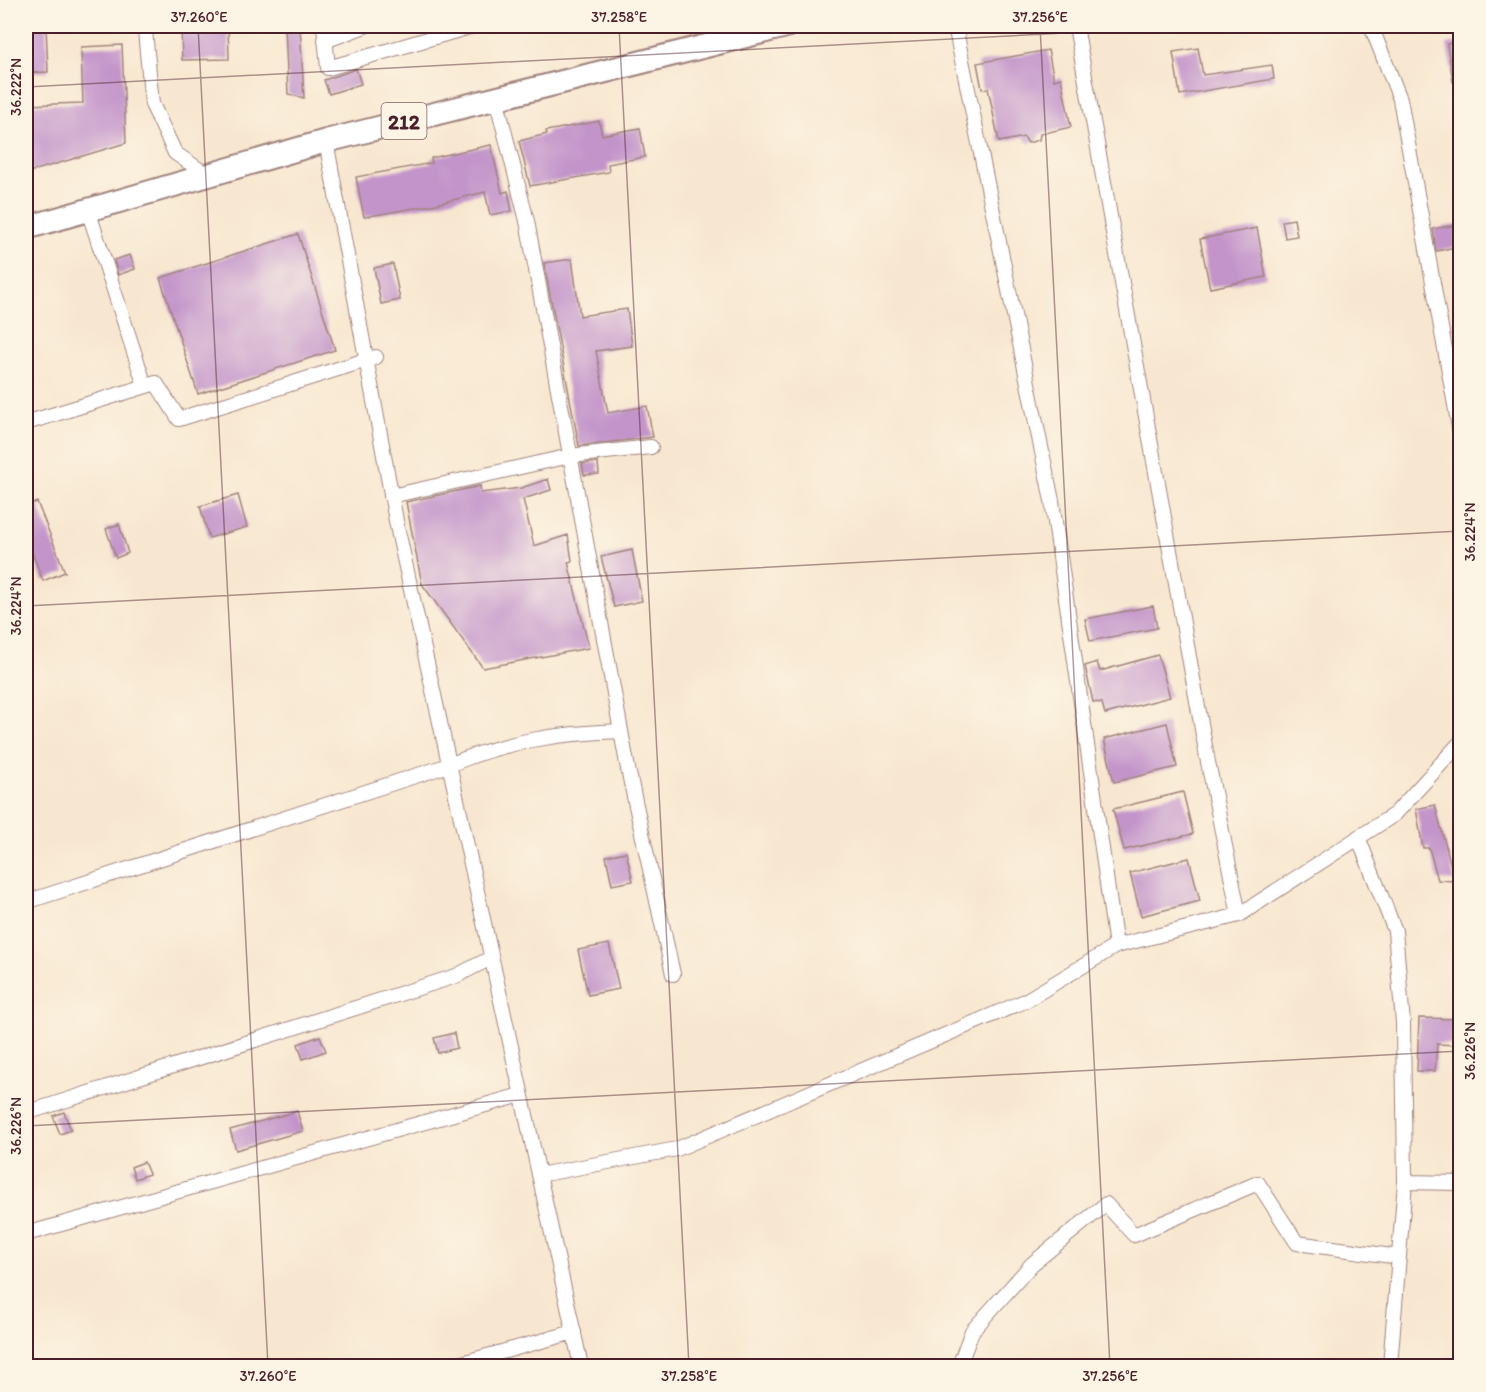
<svg xmlns="http://www.w3.org/2000/svg" width="1486" height="1392" viewBox="0 0 1486 1392" font-family="Itim,sans-serif">
  <rect width="100%" height="100%" fill="#fcf5e5"/>
  <filter id="ink" filterUnits="userSpaceOnUse"><feTurbulence type="fractalNoise" baseFrequency=".0167" numOctaves="2"/><feDisplacementMap in="SourceGraphic" scale="12" xChannelSelector="R" yChannelSelector="G"/><feConvolveMatrix kernelMatrix="1 2 1 2 8 2 1 2 1" color-interpolation-filters="sRGB"/></filter>
  <filter id="wash" filterUnits="userSpaceOnUse"><feTurbulence type="fractalNoise" baseFrequency=".008" numOctaves="4" result="noise"/><feDisplacementMap in="SourceGraphic" scale="24" xChannelSelector="R" yChannelSelector="G"/><feGaussianBlur stdDeviation="1.35" result="paint"/><feColorMatrix in="noise" values="0 0 0 0 0 0 0 0 0 0 0 0 0 0 0 0 0 1.4 0 .05"/><feComposite in="paint" operator="in"/></filter>
  <g filter="url(#wash)">
    <rect width="100%" height="100%" fill="#f8e7d0"/>
    <g id="blocks">
      <path fill="#c394ca" d="M26,26H46L48,72L26,73Z
        M181,26H228L229,59L182,60Z
        M285,26H300L304,98L288,94Z
        M1461,42V81L1453,82L1447,44Z
        M122,45L126,143L26,173V105L83,103L81,47Z
        M1198,48L1203,75L1272,65L1274,79L1180,95L1173,52Z
        M1048,50L1054,80L1061,78L1071,127L1040,134L1039,140L1028,143L1024,137L999,142L988,88L982,89L977,63Z
        M356,69L361,84L329,94L324,80Z
        M599,121L602,135L640,128L645,157L608,164L609,172L530,186L519,141L547,134L546,131Z
        M491,145L502,193L508,191L512,211L490,215L485,192L432,205L364,217L356,177L432,163L431,158Z
        M1294,219L1297,236L1285,238L1282,221Z
        M1461,224V246L1436,251L1433,229Z
        M1257,228L1266,277L1210,288L1200,239Z
        M298,234L335,350L198,394L160,278Z
        M130,255L135,269L118,275L114,260Z
        M572,259L580,316L627,309L632,346L596,351L608,413L647,406L653,437L579,446L544,263Z
        M393,264L400,300L381,304L374,268Z
        M598,462L599,474L584,475L582,464Z
        M548,479L551,490L523,499L534,546L568,535L572,561L568,562L589,648L483,668L422,584L406,502L480,486L481,493L521,488Z
        M238,495L247,527L209,538L200,506Z
        M37,502L65,572L43,581L26,537V506Z
        M119,524L128,553L116,558L106,529Z
        M632,550L642,601L614,607L601,557Z
        M1153,606L1157,628L1090,641L1085,619Z
        M1158,655L1170,697L1105,714L1102,703L1093,702L1085,666L1097,662L1100,671Z
        M1167,723L1177,767L1114,782L1104,739Z
        M1183,792L1193,834L1124,850L1113,809Z
        M1435,805L1455,881L1438,880L1429,848H1423L1416,809Z
        M626,852L633,881L612,885L606,856Z
        M1189,858L1200,901L1141,916L1130,873Z
        M609,944L619,989L588,995L578,950Z
        M1419,1018L1458,1019L1457,1045L1437,1044L1435,1071H1417Z
        M454,1033L457,1048L438,1053L434,1038Z
        M320,1036L326,1051L303,1059L298,1044Z
        M297,1111L303,1131L236,1150L230,1130Z
        M64,1112L71,1130L60,1134L53,1116Z
        M144,1162L149,1174L135,1179L131,1167Z"/>
    </g>
  </g>
  <g filter="url(#ink)">
    <use href="#blocks" fill-opacity="0" stroke="#a1837e" stroke-width="1.5"/>
    <g fill="none" stroke-linecap="round" stroke-linejoin="round">
      <defs>
        <path id="minor" d="M324,26L328,68L473,26
          M955,26L1052,501L1116,946
          M1076,26L1207,757L1239,915
          M1371,26L1400,99L1460,433
          M145,31L152,104L175,153L207,175
          M325,41L365,26
          M496,98L527,221L628,769L673,974
          M326,141L397,526L581,1366
          M88,210L145,386
          M26,423L156,383L179,419L376,357
          M391,496L570,456L651,447
          M1358,837L1395,931L1403,1023L1405,1182L1390,1366
          M26,902L449,765C506,741 559,733 621,731
          M26,1113L456,976L491,958
          M539,1175L677,1149L1025,1001L1116,946L1239,915L1395,814L1460,743
          M1405,1182L1460,1183
          M26,1234L521,1095
          M451,1366L574,1332
          M959,1366L972,1331L1032,1264L1106,1204L1134,1235L1258,1183L1297,1243L1399,1257"/>
        <path id="primary" d="M26,228L326,141L786,26"/>
      </defs>
      <use href="#minor" stroke="#a1837e" stroke-width="16"/>
      <use href="#primary" stroke="#a1837e" stroke-width="26"/>
      <use href="#minor" stroke="#fff" stroke-width="14"/>
      <use href="#primary" stroke="#fff" stroke-width="22"/>
    </g>
  </g>
  <path fill="none" stroke="#4a1f2b" stroke-width="1.5" stroke-opacity="0.45" d="M198,26L268,1366M619,26L689,1366M1040,26L1110,1366M26,87L1200,26M26,606L1460,531M26,1126L1460,1051"/>
  <g text-anchor="middle" dominant-baseline="central" stroke-width="4.5" stroke-linejoin="round" paint-order="stroke">
    <rect fill="#fcf5e5" stroke="#7f5f63" stroke-width="1.5" x="381.5" y="103" width="45" height="36" rx="4.5"/>
    <g font-size="21" font-weight="bold" fill="#4a1f2b">
      <text x="404" y="121">212</text>
    </g>
  </g>
  <rect width="1486" height="1392" fill="none" stroke="#fcf5e5" stroke-width="66"/>
  <rect x="33" y="33" width="1420" height="1326" fill="none" stroke="#4a1f2b" stroke-width="2"/>
  <g font-size="15" text-anchor="middle" fill="#4a1f2b">
    <text x="199" y="22">37.260°E</text>
    <text x="619" y="22">37.258°E</text>
    <text x="1040" y="22">37.256°E</text>
    <text transform="translate(16 87) rotate(-90)" y="5">36.222°N</text>
    <text transform="translate(1470 532) rotate(-90)" y="5">36.224°N</text>
    <text transform="translate(16 606) rotate(-90)" y="5">36.224°N</text>
    <text transform="translate(1470 1051) rotate(-90)" y="5">36.226°N</text>
    <text transform="translate(16 1126) rotate(-90)" y="5">36.226°N</text>
    <text x="268" y="1381">37.260°E</text>
    <text x="689" y="1381">37.258°E</text>
    <text x="1110" y="1381">37.256°E</text>
  </g>
</svg>
